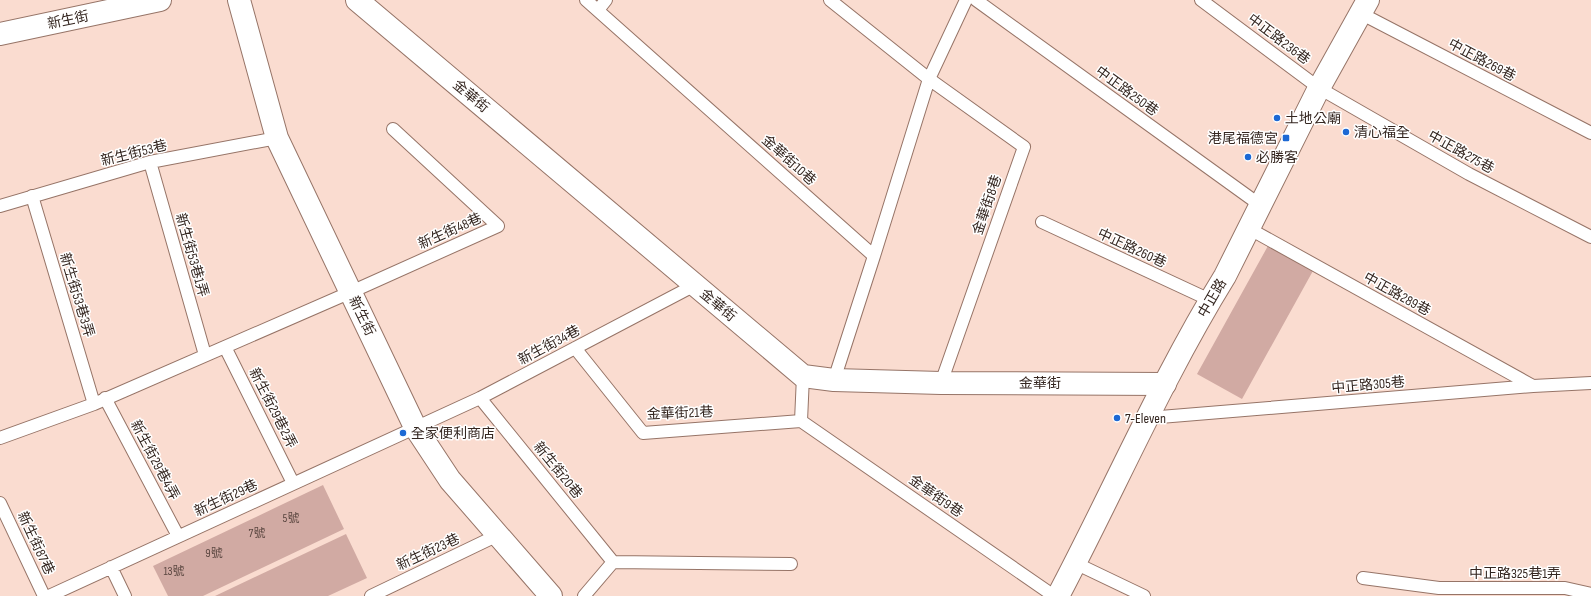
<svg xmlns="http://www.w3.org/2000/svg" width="1591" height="596" viewBox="0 0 1591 596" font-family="'Sofia Sans Condensed','Noto Sans TC',sans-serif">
  <rect width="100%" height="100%" fill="#fadcd0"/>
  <path fill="#d1aaa3" d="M1269,244L1314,269L1242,399L1197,374Z
    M323,485L344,529L203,596H168L153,566Z
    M346,534L367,578L328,596H215Z"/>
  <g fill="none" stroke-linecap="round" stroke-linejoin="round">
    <defs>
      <path id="lane" d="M586,0L874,256L834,380
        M830,0L929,79L1024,147L941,383
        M976,0L1260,205
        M1201,0L1319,88L1469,174L1591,237
        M598,10L606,0
        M1360,13L1591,133
        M150,162L205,355
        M32,196L94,404
        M0,206L150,162L277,138
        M1042,222L1210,300
        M1248,228L1533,386
        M874,256L929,79L966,0
        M225,347L293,483
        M575,348L643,433L801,421
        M105,398L178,536
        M480,398L613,562L791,564
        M1148,418L1533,386L1591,383
        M801,421L1054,596
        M801,421L803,376
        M0,438L94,404L351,292L498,226L393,129
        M0,503L44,596
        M1075,563L1144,596
        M111,567L125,596
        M1363,578L1439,588H1565L1591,594
        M49,596L480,398L695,285
        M371,596L498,535
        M584,596L613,562"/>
      <path id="street" d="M239,0L277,138L415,427L450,480L551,596
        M357,0L803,376L834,380L941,383L1165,384
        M0,34L160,0"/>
      <path id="secondary" d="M1058,596C1114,490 1162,378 1225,276L1319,88L1368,0"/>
    </defs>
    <use href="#lane" stroke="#967467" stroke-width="14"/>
    <use href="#street" stroke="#967467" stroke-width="24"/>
    <use href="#secondary" stroke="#967467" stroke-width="24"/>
    <use href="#lane" stroke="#fff" stroke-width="12"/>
    <use href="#street" stroke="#fff" stroke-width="22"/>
    <use href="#secondary" stroke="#fff" stroke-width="22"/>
  </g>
  <g fill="#1d69d4" stroke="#fff" stroke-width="1.5">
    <circle cx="1277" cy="118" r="4"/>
    <circle cx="1346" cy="132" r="4"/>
    <rect x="1282" y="134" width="8" height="8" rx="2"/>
    <circle cx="1248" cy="157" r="4"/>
    <circle cx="1117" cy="418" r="4"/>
    <circle cx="403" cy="433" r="4"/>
  </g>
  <g text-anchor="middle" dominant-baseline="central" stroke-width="3" stroke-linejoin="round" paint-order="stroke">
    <g font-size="12" fill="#5b4741">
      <text x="291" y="518">5號</text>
      <text x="257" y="533">7號</text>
      <text x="214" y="553">9號</text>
      <text x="174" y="571">13號</text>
    </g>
    <g font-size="14" fill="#342620" stroke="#fff">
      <text transform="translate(68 20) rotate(-12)">新生街</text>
      <text transform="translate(1279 39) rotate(37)">中正路236巷</text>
      <text transform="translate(1482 60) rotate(28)">中正路269巷</text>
      <text transform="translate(1127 91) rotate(36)">中正路250巷</text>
      <text transform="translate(471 96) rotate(40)">金華街</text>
      <text transform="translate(1461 152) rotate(29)">中正路275巷</text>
      <text transform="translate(134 153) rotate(-14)">新生街53巷</text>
      <text transform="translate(789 160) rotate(42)">金華街10巷</text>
      <text transform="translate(987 205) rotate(-71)">金華街8巷</text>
      <text transform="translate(450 231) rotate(-24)">新生街48巷</text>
      <text transform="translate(1132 248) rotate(25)">中正路260巷</text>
      <text transform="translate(192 255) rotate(74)">新生街53巷1弄</text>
      <text transform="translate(1397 294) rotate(29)">中正路289巷</text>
      <text transform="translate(77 295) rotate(73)">新生街53巷3弄</text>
      <text transform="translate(1212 298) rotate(-60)">中正路</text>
      <text transform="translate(718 305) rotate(40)">金華街</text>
      <text transform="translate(362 316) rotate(64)">新生街</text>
      <text transform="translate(549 345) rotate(-28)">新生街34巷</text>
      <text x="1040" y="383">金華街</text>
      <text transform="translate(1368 385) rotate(-5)">中正路305巷</text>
      <text transform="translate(273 408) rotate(63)">新生街29巷2弄</text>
      <text transform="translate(680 413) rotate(-2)">金華街21巷</text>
      <text transform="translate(155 460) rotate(62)">新生街29巷4弄</text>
      <text transform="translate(558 470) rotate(51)">新生街20巷</text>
      <text transform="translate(936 496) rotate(35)">金華街9巷</text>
      <text transform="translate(226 498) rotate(-25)">新生街29巷</text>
      <text transform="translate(36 543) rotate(65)">新生街87巷</text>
      <text transform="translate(428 552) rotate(-25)">新生街23巷</text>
      <text x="1515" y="573">中正路325巷1弄</text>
    </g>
    <g font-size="14" fill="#342620" stroke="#fff" text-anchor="start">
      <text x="1285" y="118">土地公廟</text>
      <text x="1354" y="132">清心福全</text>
      <text x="1278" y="138" text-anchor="end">港尾福德宮</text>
      <text x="1256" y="157">必勝客</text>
      <text x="1125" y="418">7-Eleven</text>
      <text x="411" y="433">全家便利商店</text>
    </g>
  </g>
</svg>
